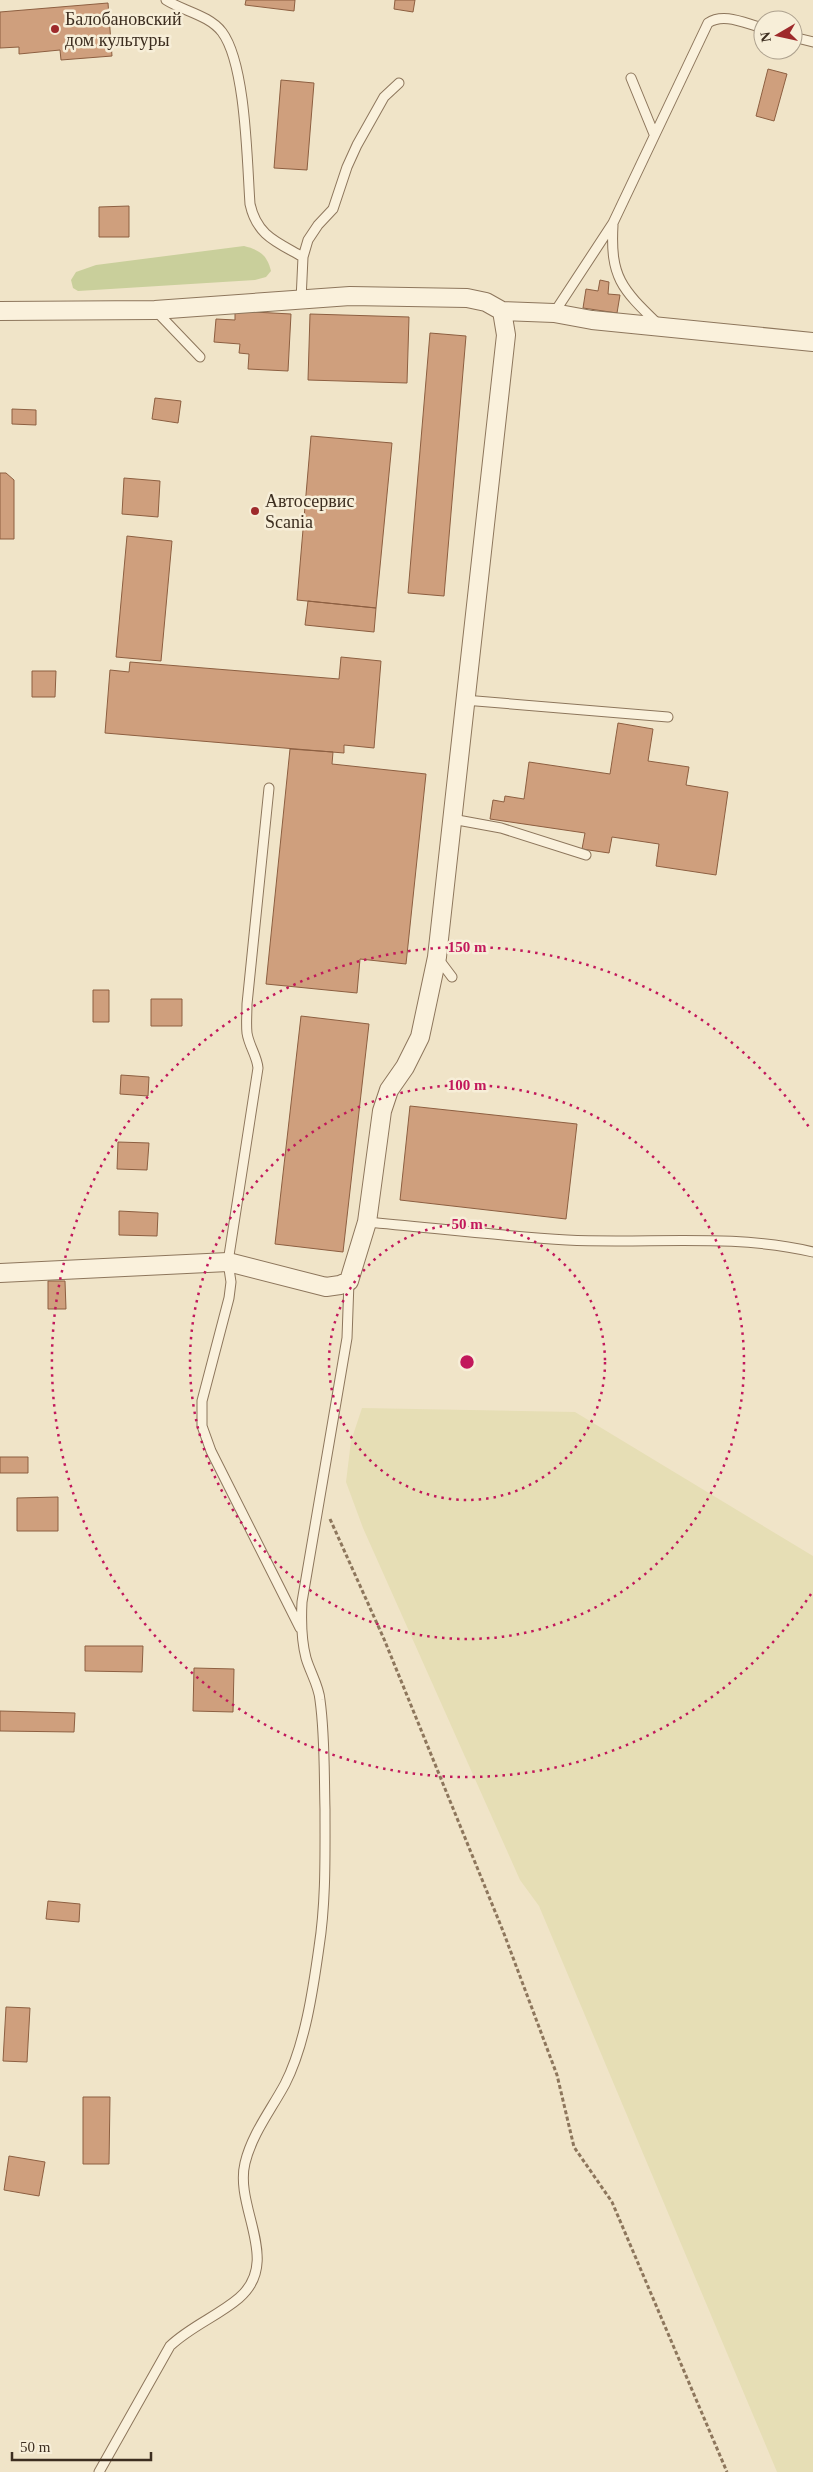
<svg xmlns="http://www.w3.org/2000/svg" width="813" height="2472" viewBox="0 0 813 2472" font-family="Georgia,serif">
  <rect width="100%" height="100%" fill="#f0e4c8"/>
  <path fill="#e6deb5" d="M362,1408L575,1412L813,1556V2472H777L539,1906L520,1880L363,1528L346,1482L351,1441Z"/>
  <path fill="#c9cf9b" d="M244,246C260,250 267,255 271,271L266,277L255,280L78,291L73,288L71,280L76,272L96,265Z"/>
  <path fill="#cf9f7d" stroke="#8d5f41" d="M246,0H295L294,11L245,5Z
    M395,0H415L413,12L394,9Z
    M108,3L112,56L61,60L60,50L19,54V47L0,48V12Z
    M768,69L787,74L774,121L756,116Z
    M281,80L314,83L307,170L274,168Z
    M129,206V237H99V207Z
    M600,280L609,282L608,294L620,295L617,313L583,308L586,289L598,291Z
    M235,311L291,314L288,371L248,369L249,354L239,353L240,344L214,342L216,319L235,320Z
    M310,314L409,317L407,383L308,380Z
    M430,333L466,336L444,596L408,593Z
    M155,398L181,401L178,423L152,419Z
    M12,409L36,410V425L12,424Z
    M311,436L392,443L376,608L297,600Z
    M0,473H6L14,480V539H0Z
    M124,478L160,481L158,517L122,514Z
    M127,536L172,541L161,661L116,657Z
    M308,601L376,608L374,632L305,625Z
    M341,657L381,661L374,748L344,745V753L105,733L110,670L129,672L130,662L339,679Z
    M32,671H56L55,697H32Z
    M618,723L653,729L648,761L689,767L686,785L728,792L716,875L656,866L659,844L612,837L609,853L582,849L585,833L490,819L493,800L504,802L505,796L524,799L529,762L610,774Z
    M290,749L333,752L332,764L426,774L406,964L360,959L357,993L266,984Z
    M93,990H109V1022H93Z
    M151,999H182V1026H151Z
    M301,1016L369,1024L343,1252L275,1244Z
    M121,1075L149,1077L148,1096L120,1094Z
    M410,1106L577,1124L566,1219L400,1200Z
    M118,1142L149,1143L147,1170L117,1169Z
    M119,1211L158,1213L157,1236L119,1235Z
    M48,1281H65L66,1309H48Z
    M0,1457H28V1473H0Z
    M58,1497V1531H17V1498Z
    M85,1646H143L142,1672L85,1671Z
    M194,1668L234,1669L233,1712L193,1711Z
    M0,1711L75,1713L74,1732L0,1731Z
    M48,1901L80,1904L79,1922L46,1919Z
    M6,2007L30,2008L27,2062L3,2061Z
    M83,2097H110L109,2164H83Z
    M9,2156L45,2162L39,2196L4,2190Z"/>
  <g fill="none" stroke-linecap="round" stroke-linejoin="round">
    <defs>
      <path id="lane" d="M166,0C183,11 209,15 222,32C246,64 247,162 250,204C257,236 277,242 303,257
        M793,37L813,42
        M631,78L654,134
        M613,225C610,278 622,289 659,325
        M301,300L303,257L308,240L318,225L333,209L347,167L357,145L384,97L399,83
        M155,310L200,357
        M554,313L613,223L708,23C724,12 746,24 763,28
        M464,700L668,717
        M269,788L247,1004C247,1014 246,1024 247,1033C249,1046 257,1056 258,1068L228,1262L231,1282L229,1298L202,1401V1426L211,1451L300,1628
        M452,819L501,828L586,855
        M437,957L452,977
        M367,1222C434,1228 501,1236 567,1240C650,1244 732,1233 813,1252
        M99,2472L170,2346C191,2326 218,2316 239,2298C282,2261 234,2208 245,2163C252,2134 271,2110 285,2084C305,2045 313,1990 319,1947C326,1902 325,1855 325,1809C324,1773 325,1736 320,1700C319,1686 310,1672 306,1658C301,1639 301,1621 302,1602L347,1338L349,1281"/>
      <path id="street" d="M0,311L155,310L350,296L467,298L486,302L502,311L506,335L437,957L420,1037L405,1067L389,1090L382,1111L367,1222L349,1281L340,1285L326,1287L228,1262L0,1273
        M502,311L554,313L592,320L813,342"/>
    </defs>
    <use href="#lane" stroke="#8d765c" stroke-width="11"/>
    <use href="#street" stroke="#8d765c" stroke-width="20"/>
    <path stroke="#8d765c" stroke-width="3" stroke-dasharray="4 2.5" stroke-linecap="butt" d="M330,1519L384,1639L503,1931L557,2075L574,2147L612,2202L727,2472"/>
    <use href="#lane" stroke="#faf1dc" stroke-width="9"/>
    <use href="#street" stroke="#faf1dc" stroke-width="18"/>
  </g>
  <g fill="none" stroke="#c2185b" stroke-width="2.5" stroke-dasharray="2.5 5">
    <circle cx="467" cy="1362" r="138"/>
    <circle cx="467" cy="1362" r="277"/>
    <path d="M811 1594A415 415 0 1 1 811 1130"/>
  </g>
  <g fill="#9e2a2b" stroke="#f7eed8" stroke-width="2">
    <circle cx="55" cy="29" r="5"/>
    <circle cx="255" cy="511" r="5"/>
  </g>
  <g text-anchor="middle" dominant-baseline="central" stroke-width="5" stroke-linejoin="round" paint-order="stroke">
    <g font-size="18" fill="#3d2e20" stroke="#f7eed8" text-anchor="start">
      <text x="65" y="19">Балобановский<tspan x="65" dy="21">дом культуры</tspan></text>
      <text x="265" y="501">Автосервис<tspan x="265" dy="21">Scania</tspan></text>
    </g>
  </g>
  <circle cx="467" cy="1362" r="8" fill="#c2185b" stroke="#f7eed8" stroke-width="2.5"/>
  <g font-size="15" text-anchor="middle" font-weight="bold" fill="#c2185b" stroke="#f7eed8" stroke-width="5" stroke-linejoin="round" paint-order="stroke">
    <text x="467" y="952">150 m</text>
    <text x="467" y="1090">100 m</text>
    <text x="467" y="1229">50 m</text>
  </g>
  <g transform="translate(778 35) rotate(261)"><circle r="24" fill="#f7eed8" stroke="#ada18e"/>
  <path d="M0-4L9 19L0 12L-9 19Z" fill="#9e2a2b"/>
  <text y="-8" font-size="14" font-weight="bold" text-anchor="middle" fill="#3d2e20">N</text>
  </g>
  <path d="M12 2452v8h139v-8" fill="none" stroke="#3d2e20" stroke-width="2.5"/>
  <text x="20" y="2452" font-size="15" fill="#3d2e20" stroke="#f7eed8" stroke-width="4" paint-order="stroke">50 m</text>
</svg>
